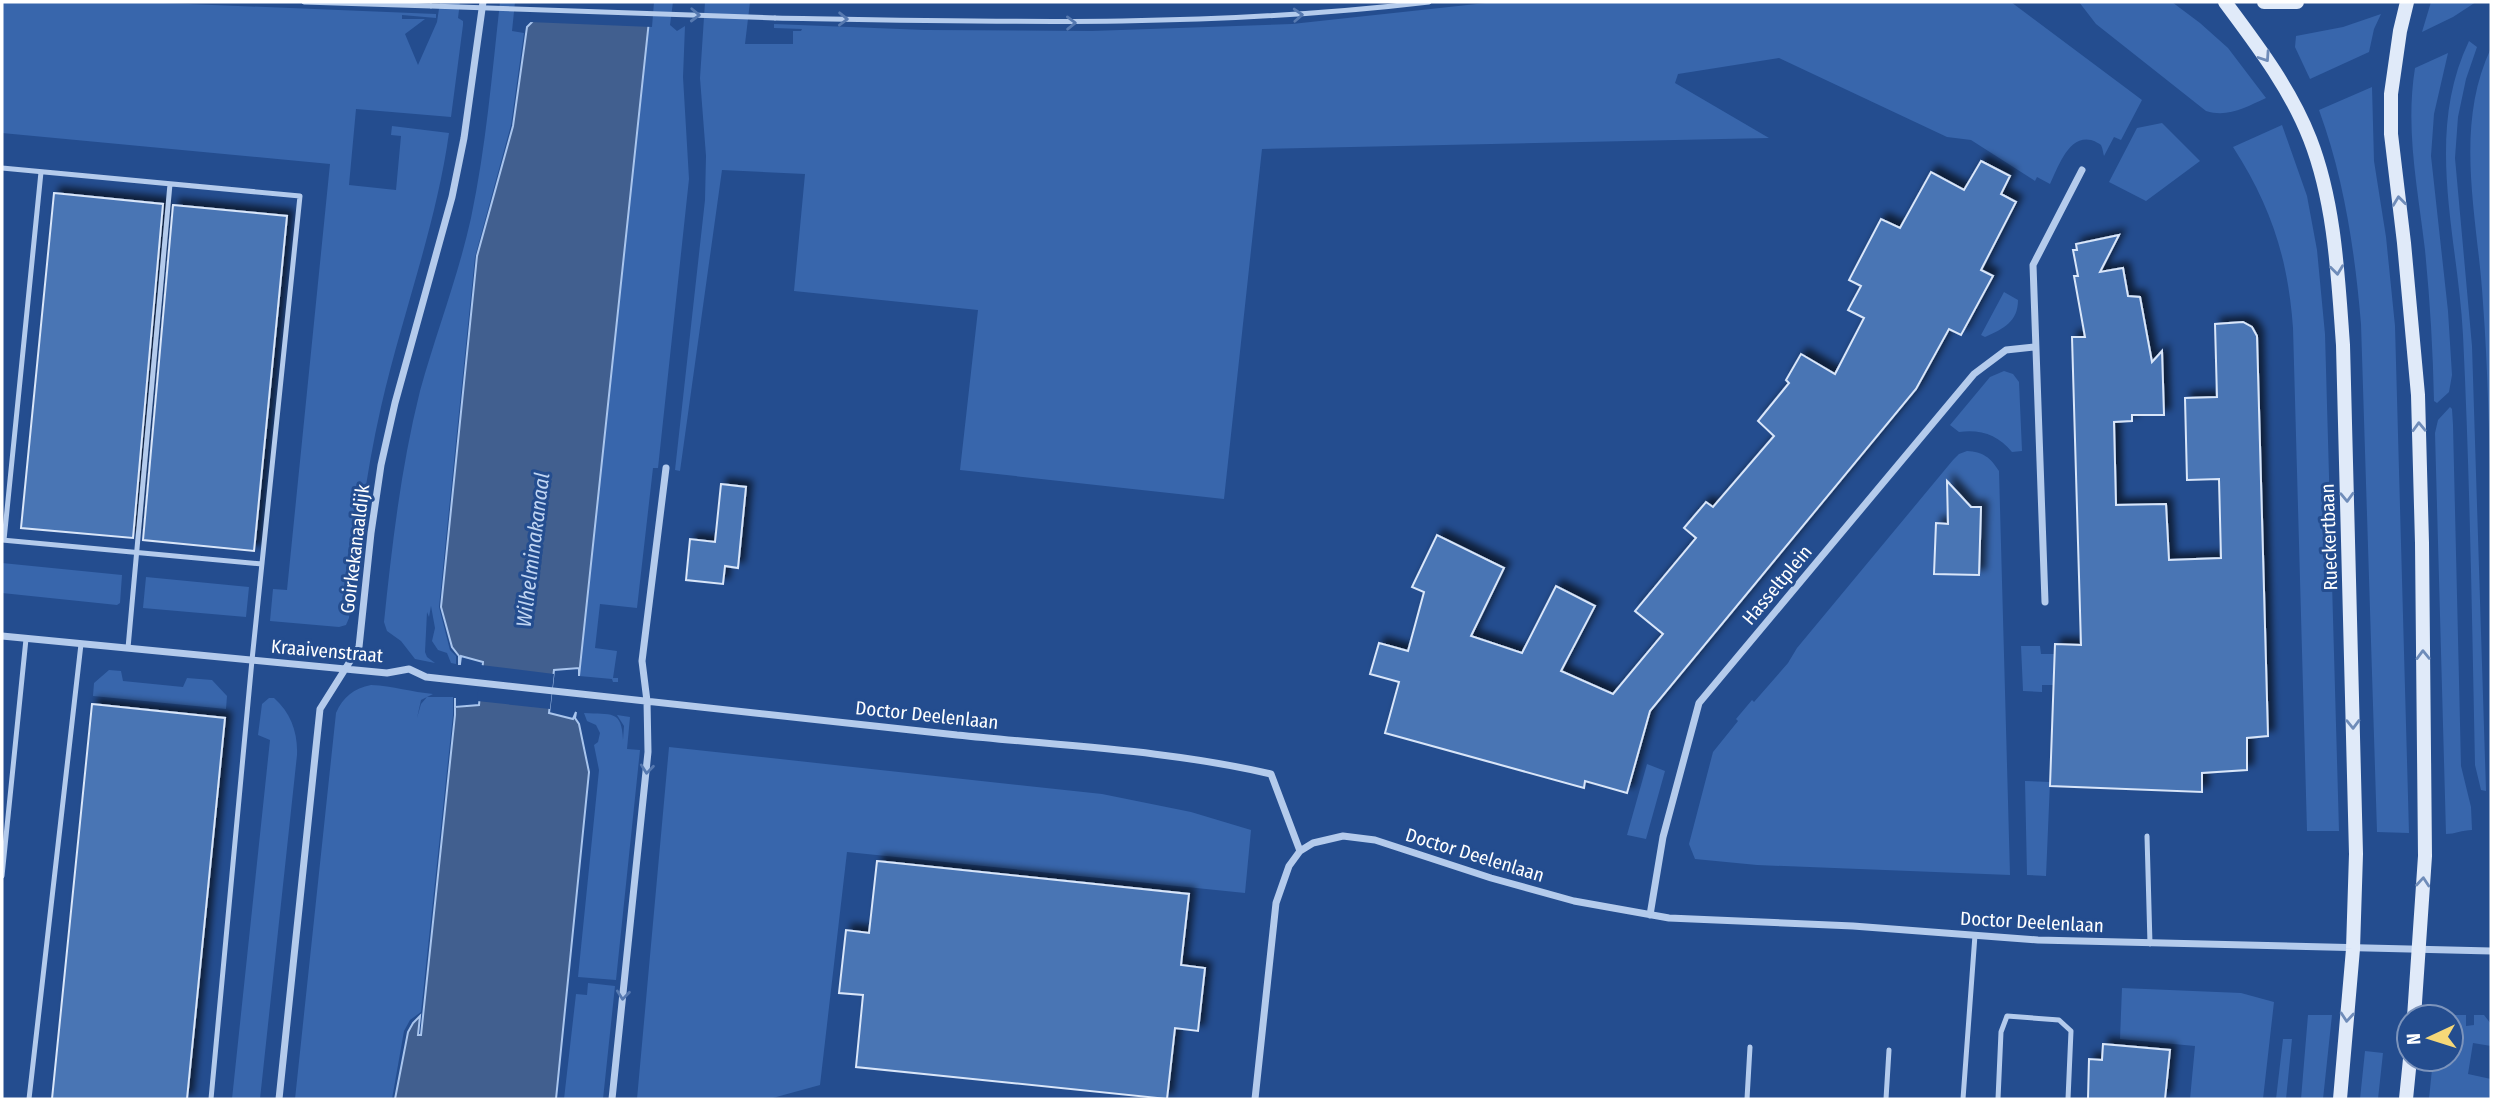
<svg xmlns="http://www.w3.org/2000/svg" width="2493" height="1101" viewBox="0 0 2493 1101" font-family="'Fira Sans Condensed',sans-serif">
  <defs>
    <filter id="shadow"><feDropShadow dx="6" dy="-6" stdDeviation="3.5" flood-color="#0009"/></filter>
  </defs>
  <rect width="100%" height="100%" fill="#244d8f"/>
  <path fill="#3866ac" d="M2,2H140L436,14V18L402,15V19H425L405,34L418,65L437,22L440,2H460L458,18L463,21V25L451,117L356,109L349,185L396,190L401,136L391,135L392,126L449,133C436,226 402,315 381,407C365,477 357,547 349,618L346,625L339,627L270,621L273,589L287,590L330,164L2,133Z
    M500,2H515L512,31L524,33L511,125L475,257L439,607L450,650L456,656V664L451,663L447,653L438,650L432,641L435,628L431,606L429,617L427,612L425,652L427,657L435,663L415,659L401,641L387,631L384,622C392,545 401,467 420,391C436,333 458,277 471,218C486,147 492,74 500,2Z
    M651,2H673L670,25L677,31L685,26L683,77L689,179L658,468H653L637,608L600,604L595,648L617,651L613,678H618V682H613L612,679L579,676Z
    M705,2H750L745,44H793V31H801L802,29L774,28V24L925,30L1092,31L1292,24L1495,2H2011L2142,100L2121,140L2114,137L2104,156C2103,153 2103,149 2101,145C2100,144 2093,140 2091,140C2068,135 2058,168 2050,184L2037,177L2035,181L1971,140L1947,137L1779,58L1678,74L1675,83L1769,138L1262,149L1224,499L960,470L978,310L794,291L805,174L722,170L680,471L675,470L705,200L706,156L700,78Z
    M2079,2H2172L2200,23L2228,48L2266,98C2246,107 2228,118 2206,111L2096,24Z
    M2431,2H2476L2453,17L2422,32Z
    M2381,14L2374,29L2369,52L2310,79L2295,47L2296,36L2343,27Z
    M2469,41L2477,47L2466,79L2458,117L2455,158L2472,346L2486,791L2481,790L2475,765C2472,622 2470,478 2463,335C2458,237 2424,135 2469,41Z
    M2491,48V501C2489,435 2488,369 2483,303C2478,218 2453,129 2491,48Z
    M2448,53L2434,114L2431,156L2448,311L2452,375L2449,392L2437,403L2434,401C2433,351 2430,300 2425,250C2418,189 2405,130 2415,68Z
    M2372,87L2374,161L2386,237L2395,326L2409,833L2377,832L2361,324C2355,252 2344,178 2319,110Z
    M2162,123L2200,161L2146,201L2109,182L2137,128Z
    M2282,125L2307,196L2317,250L2325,334L2339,831H2307L2293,328C2288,258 2271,206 2233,147Z
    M2004,292L2018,300C2018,322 2003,329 1985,337L1981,335Z
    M2004,371L2013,374L2019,382L2022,451L2012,452C1998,435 1981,429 1959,432L1950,425L1990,377Z
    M2450,407L2452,409L2453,425L2461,766L2471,807L2472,830C2462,830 2455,834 2446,834L2435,433L2438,420Z
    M1967,451C1983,452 1990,457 1999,471L2010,875L1757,865L1695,859L1689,844L1713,752L1738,721L1736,719L1752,700L1754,702L1788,663L1797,648L1953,460L1959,454Z
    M2,563L122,575L120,603L117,605L2,593Z
    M146,577L249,587L246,617L143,608Z
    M2021,646H2040L2041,654H2055L2054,685H2042V692L2023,691Z
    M109,670L121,671L123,681L183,687L187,678L212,680L227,696L226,709L93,696L94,683Z
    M371,685C393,686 412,692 433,694L421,700L417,718L421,704L427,697H453V715L421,1012L410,1020L404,1031L392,1099H295L336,713C343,697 354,688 371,685Z
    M269,698H274C291,713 298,733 297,755L260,1099H232L270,740L258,735L262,704Z
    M584,713C611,715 622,709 623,740L624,726L617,715L630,717L627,749L640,750L616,980L578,977L599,770L594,745L598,742L600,733L596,725L587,721Z
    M669,747L1102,794L1191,812L1251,830L1245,893L847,852L820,1085L769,1099H637Z
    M1647,764L1665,771L1646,839L1627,835Z
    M2025,781L2050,782L2046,876L2027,875Z
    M588,983L615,986L603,1099H564L576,994L587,995Z
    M2122,988L2241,993L2274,1002L2263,1099H2190L2195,1046L2120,1039Z
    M2308,1015H2332L2323,1099H2301Z
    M2440,1015H2466V1026L2474,1025V1015H2484L2491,1024V1046L2473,1043L2468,1074L2491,1079V1099H2429L2433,1059H2451V1017Z
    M2283,1039H2292L2286,1099H2276Z
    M2365,1051L2383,1053L2378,1099H2360Z"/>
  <path fill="#415f8f" stroke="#a9c5ed" stroke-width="2" d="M651,2L579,676V668L554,670L549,713L573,719L576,712L575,718L579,724L589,772L556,1099H395L408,1032L413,1023L420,1016L418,1035H421L455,715V698V707L479,705L483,662L461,656L460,664H459V656L452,647L441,607L477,256L513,126L527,27L533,21Z"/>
  <path fill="#244d8f" d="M532,2H654L652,27L529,22Z
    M481,665L554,674L550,709L477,701Z"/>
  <path fill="#4874b4" stroke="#d9e6f9" stroke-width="2" filter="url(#shadow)" d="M1981,161L2010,176L2001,194L2016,202L1981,270L1993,276L1961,335L1949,329L1916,389L1650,711L1627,793L1585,781L1584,788L1385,733L1399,682L1370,674L1379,643L1408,651L1424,592L1412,587L1437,535L1504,568L1471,636L1522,653L1556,586L1595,606L1561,671L1613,694L1663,634L1635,611L1696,538L1684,528L1706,502L1713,507L1774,436L1758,421L1789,383L1786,380L1801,354L1835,374L1864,318L1848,310L1861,286L1849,280L1881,219L1900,228L1931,172L1964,190Z
    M54,193L163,204L133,538L21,528Z
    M173,205L287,216L254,551L143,540Z
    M2119,235L2100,272L2123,268L2128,296L2140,297L2152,362L2162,351L2164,415H2132V421L2114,422L2116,505L2166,504L2169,560L2221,558L2219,479L2187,480L2185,398L2217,397L2215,324L2243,322L2252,327L2257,336L2268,736L2247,738V770L2202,773V792L2050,786L2055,644L2081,645L2072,337H2085L2074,276H2078L2073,250H2077L2076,244Z
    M1947,481L1971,507H1981L1979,575L1934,574L1936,523L1948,524Z
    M721,484L746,487L738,568L725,566L723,584L686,580L690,539L715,542Z
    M92,704L225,718L187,1099H52Z
    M877,861L1189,894L1181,965L1205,968L1198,1031L1175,1028L1167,1099L856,1067L863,995L839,993L846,930L869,933Z
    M2103,1044L2170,1050L2165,1099H2088L2089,1059L2102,1060Z"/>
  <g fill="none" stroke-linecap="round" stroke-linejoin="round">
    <path stroke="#b4cbec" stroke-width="5" d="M304,2L431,6
      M775,18C995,22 1210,28 1429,2
      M2,168L300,196L252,660L211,1099
      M2,540L262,564
      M4,540L41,172
      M128,648L170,184
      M2147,836L2150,944
      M2,876L26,639
      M29,1099L81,644
      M1747,1099L1750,1047
      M1886,1099L1889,1050
      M1963,1099L1975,935
      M1998,1099L2001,1032L2007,1016L2059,1020L2071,1031L2068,1099"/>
    <path stroke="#b4cbec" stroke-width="7" d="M2045,602L2033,265L2082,170
      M2,636L387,673L409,669L426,677C603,697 780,716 957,735C1062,746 1168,750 1271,774L1300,851
      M1650,915L1663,837L1699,703L1974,374L2006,350L2035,347
      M279,1099L320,709L359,647L371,533L381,465L395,403L452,197L464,138L483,2
      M612,1099L648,752L647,701L642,661L666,468
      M1255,1099L1276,903L1289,866L1300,851L1313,843L1343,836L1375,840L1491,878L1574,901L1669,918L1853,926L2038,940L2491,951"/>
    <path stroke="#e0eaf9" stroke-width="14" d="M2225,2C2257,45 2290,88 2310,139C2335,203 2338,277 2343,345L2356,854L2353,949L2340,1099
      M2264,2H2297
      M2407,2L2400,31L2391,94V134L2404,243L2418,395L2422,543L2425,856L2414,1017
      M2406,1099L2410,1059"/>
    <path stroke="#b4cbec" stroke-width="5" d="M431,6L775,18"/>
  </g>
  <defs><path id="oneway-chevron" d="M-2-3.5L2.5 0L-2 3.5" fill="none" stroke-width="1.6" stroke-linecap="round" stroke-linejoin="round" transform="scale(1.75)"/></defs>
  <g stroke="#5679b0">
    <use href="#oneway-chevron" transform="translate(695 15) rotate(2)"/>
    <use href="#oneway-chevron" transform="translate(1298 15) rotate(-3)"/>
    <use href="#oneway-chevron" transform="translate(843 19) rotate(1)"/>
    <use href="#oneway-chevron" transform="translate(1071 23) rotate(-1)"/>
    <use href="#oneway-chevron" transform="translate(647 769) rotate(96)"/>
    <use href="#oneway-chevron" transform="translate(623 995) rotate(96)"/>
  </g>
  <g stroke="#6f8cb9">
    <use href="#oneway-chevron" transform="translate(2265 57) rotate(56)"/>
    <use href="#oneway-chevron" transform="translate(2399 201) rotate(-97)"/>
    <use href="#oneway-chevron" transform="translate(2337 270) rotate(83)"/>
    <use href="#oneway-chevron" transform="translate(2419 427) rotate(-92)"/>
    <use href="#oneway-chevron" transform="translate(2347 497) rotate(88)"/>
    <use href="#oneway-chevron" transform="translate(2423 655) rotate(-91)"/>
    <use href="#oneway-chevron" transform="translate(2353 724) rotate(89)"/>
    <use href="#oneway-chevron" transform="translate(2423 882) rotate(-85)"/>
    <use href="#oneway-chevron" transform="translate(2347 1017) rotate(95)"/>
  </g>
  <g text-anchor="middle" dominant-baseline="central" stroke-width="6" stroke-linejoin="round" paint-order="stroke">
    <g font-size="19" fill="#fff" stroke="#244d8f">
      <text transform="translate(2329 537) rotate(-92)">Rueckertbaan</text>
      <text transform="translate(355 549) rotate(-83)">Goirkekanaaldijk</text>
      <text transform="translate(1777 585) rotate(-50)">Hasseltplein</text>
      <text transform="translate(327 651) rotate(5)">Kraaivenstraat</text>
      <text transform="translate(927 715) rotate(6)">Doctor Deelenlaan</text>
      <text transform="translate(1475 855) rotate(17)">Doctor Deelenlaan</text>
      <text transform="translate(2032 922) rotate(3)">Doctor Deelenlaan</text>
    </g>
    <g font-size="21" font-style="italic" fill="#c0d5f3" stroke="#244d8f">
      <text transform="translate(533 550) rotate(-83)">Wilhelminakanaal</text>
    </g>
  </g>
  <rect width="2493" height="1101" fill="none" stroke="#ffffff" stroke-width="7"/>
  <g transform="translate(2430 1038) rotate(266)"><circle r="33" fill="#244d8f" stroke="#7c94bc" stroke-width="2"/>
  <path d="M0-5L12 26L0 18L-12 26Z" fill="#f6d878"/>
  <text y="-10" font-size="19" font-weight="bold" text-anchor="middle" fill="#ffffff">N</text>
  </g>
</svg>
